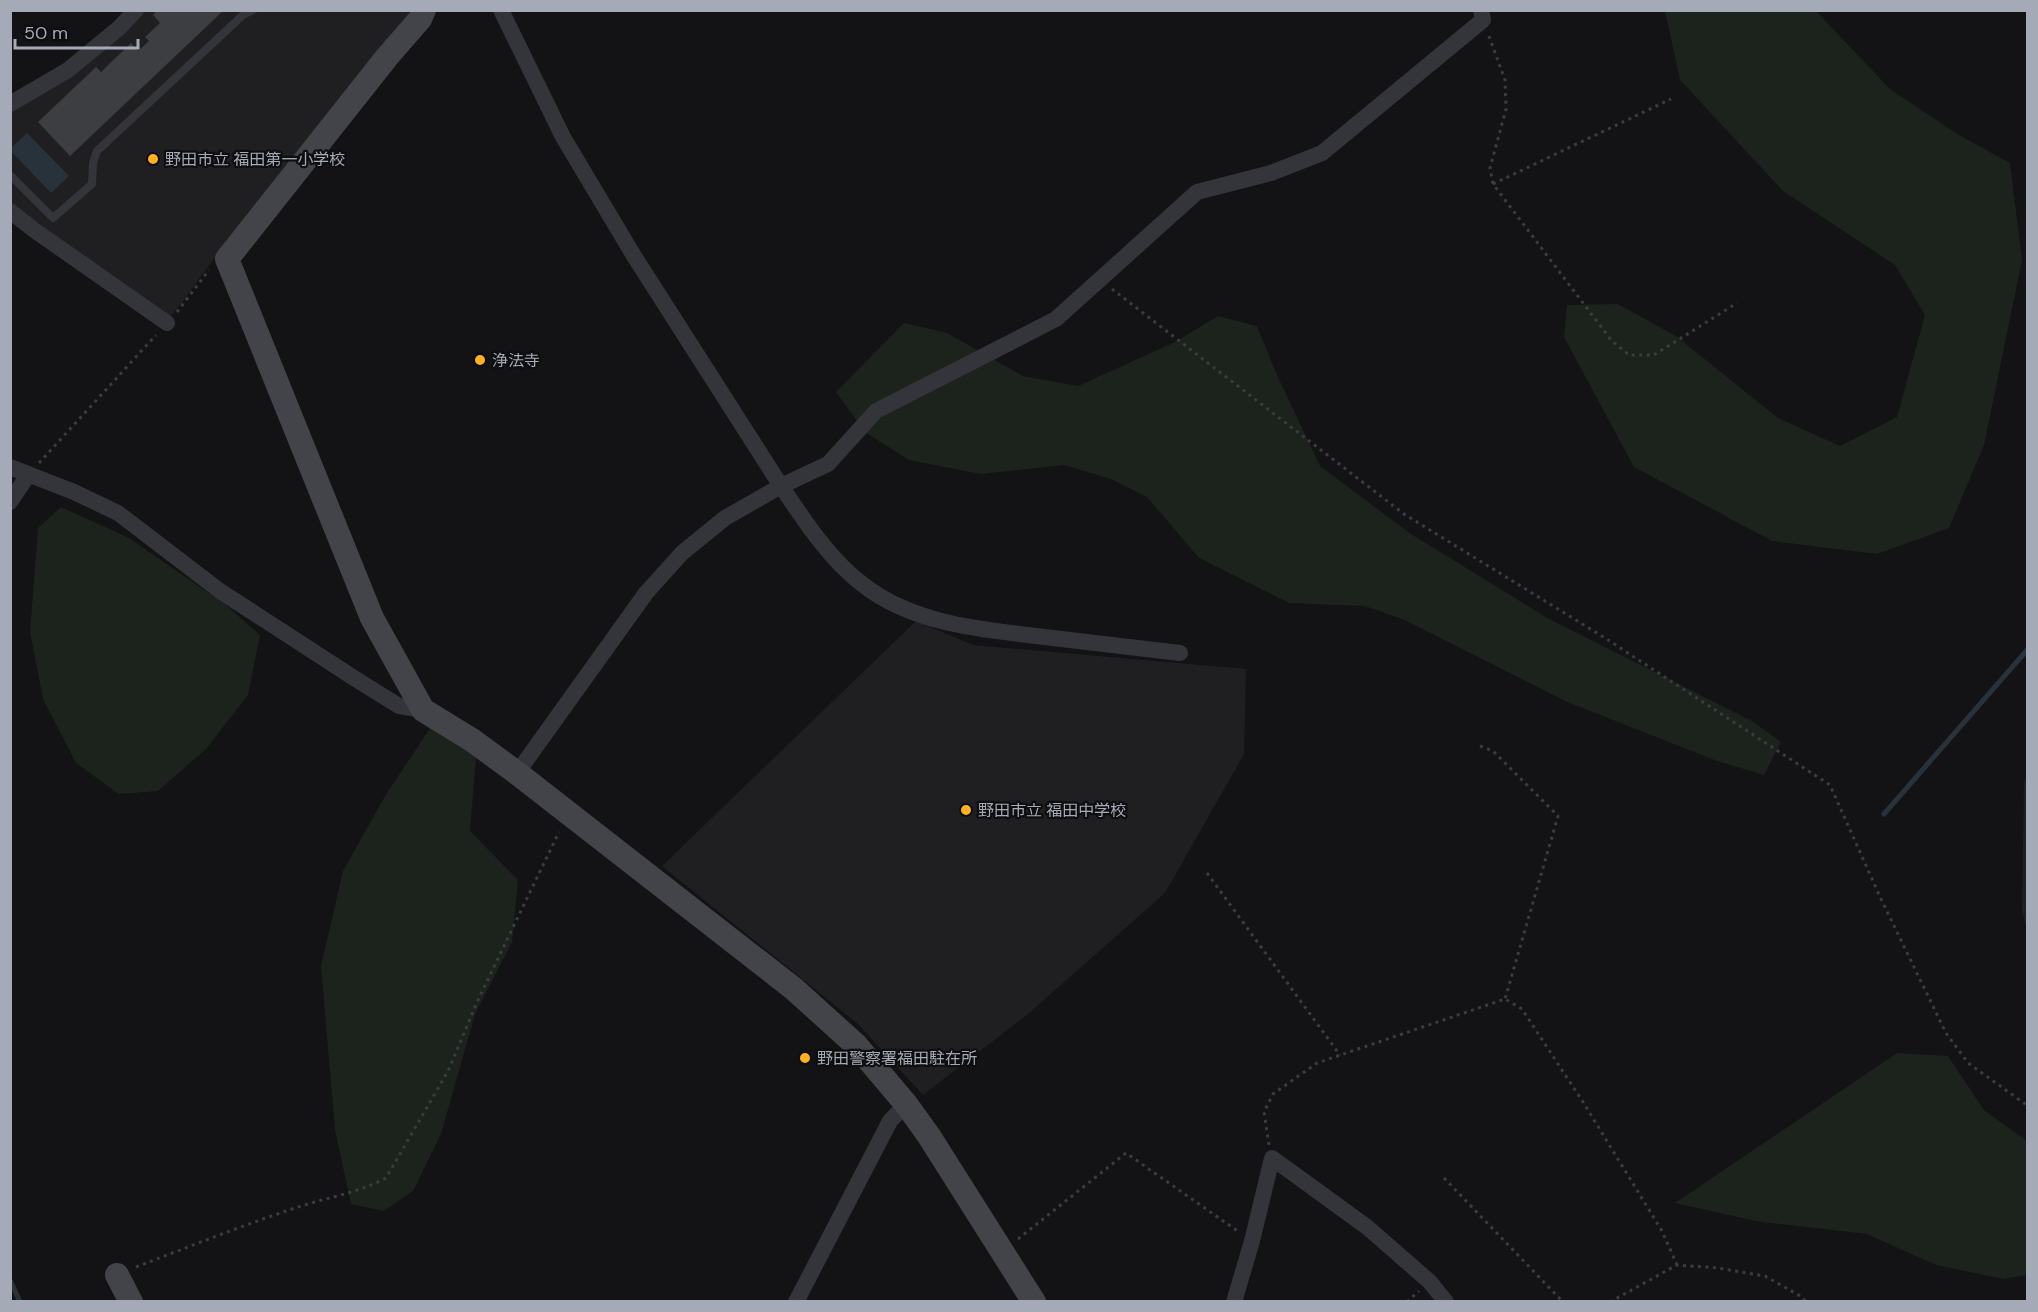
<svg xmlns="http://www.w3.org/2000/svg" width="2038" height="1312" viewBox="0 0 2038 1312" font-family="'DM Sans','Noto Sans JP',sans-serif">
  <rect width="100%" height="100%" fill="#131315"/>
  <path fill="#1f1f22" d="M144,11H414L213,260L181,304L168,319L11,207L10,111L113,40Z
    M916,621L973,645L1246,669L1244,754L1165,893L1028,1014L923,1095L858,1024L662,866Z"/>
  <path fill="#1b231c" d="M1665,11H1816L1890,89L1959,135L2010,163L2022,260L1984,445L1949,528L1877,554L1772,541L1634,467L1564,337L1567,305L1618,304L1676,336L1778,418L1840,446L1897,417L1925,315L1895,265L1783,191L1680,80Z
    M1218,316L1257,326L1276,373L1320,466L1411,534L1549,619L1752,721L1781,742L1764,775L1717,761L1565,701L1405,620L1365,606L1289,603L1199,558L1147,497L1111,479L1064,465L981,474L909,460L865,432L836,392L904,323L947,333L1023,376L1078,386L1175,342Z
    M61,507L129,538L226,605L260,635L248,695L206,749L158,791L119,794L76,763L43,699L30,632L38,528Z
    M433,724L476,757L470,831L518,880L512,942L475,1014L441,1134L413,1191L384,1211L351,1204L335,1130L321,966L343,871L385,796Z
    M2027,778V929L2022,911L2024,781Z
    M1897,1053L1948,1056L1984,1110L2027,1141V1275L2004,1279L1936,1265L1867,1234L1755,1221L1675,1203Z"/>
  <path fill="#28323a" d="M27,133L69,176L51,193L11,151V148Z"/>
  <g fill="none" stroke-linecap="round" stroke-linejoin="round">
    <path stroke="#28323a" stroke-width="5" d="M1884,814L2028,649
      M10,1280L20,1302"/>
  </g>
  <path fill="#3d3e42" d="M157,10H224L70,156L38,122L96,67L101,72L131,43L138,51L149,41L145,37L160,23L153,15Z"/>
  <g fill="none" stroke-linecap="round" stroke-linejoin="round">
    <path stroke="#3a3c41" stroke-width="3" stroke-dasharray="3 4.5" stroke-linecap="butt" d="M1489,36L1505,80L1506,109L1490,168L1493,184L1611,340L1629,355H1654L1737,303
      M1493,184L1671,99
      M1112,289L1404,514L1605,638L1830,785L1881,899L1946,1033L1968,1063L2028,1106
      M177,312L209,270
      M39,463L156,335
      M1480,746L1493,751L1558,816L1505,999
      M1207,873L1340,1055
      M1269,1145L1264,1112L1273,1094L1317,1063L1505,999L1522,1009L1583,1102L1662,1231L1677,1265
      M1444,1178L1563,1302
      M1018,1239L1126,1153L1239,1232
      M136,1267C188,1247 241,1226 295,1208C325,1198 358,1193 386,1178L448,1071L478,1000L559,832
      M1407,1302L1419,1291
      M1610,1302L1677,1265L1718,1268L1765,1276L1802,1297L1806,1302"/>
    <path stroke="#34353a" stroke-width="8" d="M10,175L53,218L92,184L93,163L97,151L243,15L253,10"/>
    <path stroke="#34353a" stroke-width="16" d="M501,10L563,137L634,256L781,486C804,520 829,559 862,584C915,626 988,630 1053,638C1095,643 1138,648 1180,653
      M10,104L68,70L119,28L136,10
      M10,211L34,230L167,323
      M10,467L74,492L118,513L220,591L354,678L399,706L423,710
      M10,502L28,475
      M517,773L646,593L682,553L725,518L781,486L828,464L876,411L1056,319L1197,192L1271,173L1322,153L1483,20L1481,10
      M796,1302L890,1121L906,1104
      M1234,1302L1252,1241L1272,1158L1367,1227L1430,1282L1446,1302"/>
    <path stroke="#42444a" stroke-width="24" d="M424,10L420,19L387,57L227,259L372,618L423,710L472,740L517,773L794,989L856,1045L906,1104L929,1136L1034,1302
      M117,1275L131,1302"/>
  </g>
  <g fill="#ffb221" stroke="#0e0e10" stroke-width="2">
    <circle cx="153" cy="159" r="6"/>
    <circle cx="480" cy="360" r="6"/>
    <circle cx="966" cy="810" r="6"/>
    <circle cx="805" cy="1058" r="6"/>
  </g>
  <g text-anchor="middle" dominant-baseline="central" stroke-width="4.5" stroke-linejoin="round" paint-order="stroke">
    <g font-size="16" fill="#a4aab6" stroke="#0e0e10" text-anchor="start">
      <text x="165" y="159">野田市立 福田第一小学校</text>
      <text x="492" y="360">浄法寺</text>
      <text x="978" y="810">野田市立 福田中学校</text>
      <text x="817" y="1058">野田警察署福田駐在所</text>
    </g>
  </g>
  <rect width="2038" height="1312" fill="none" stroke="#a4aab6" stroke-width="24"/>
  <path d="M15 39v9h123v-9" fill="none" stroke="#a4aab6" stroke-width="3"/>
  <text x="24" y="39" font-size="18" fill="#a4aab6" stroke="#0e0e10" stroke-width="4.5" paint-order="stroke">50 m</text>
</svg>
